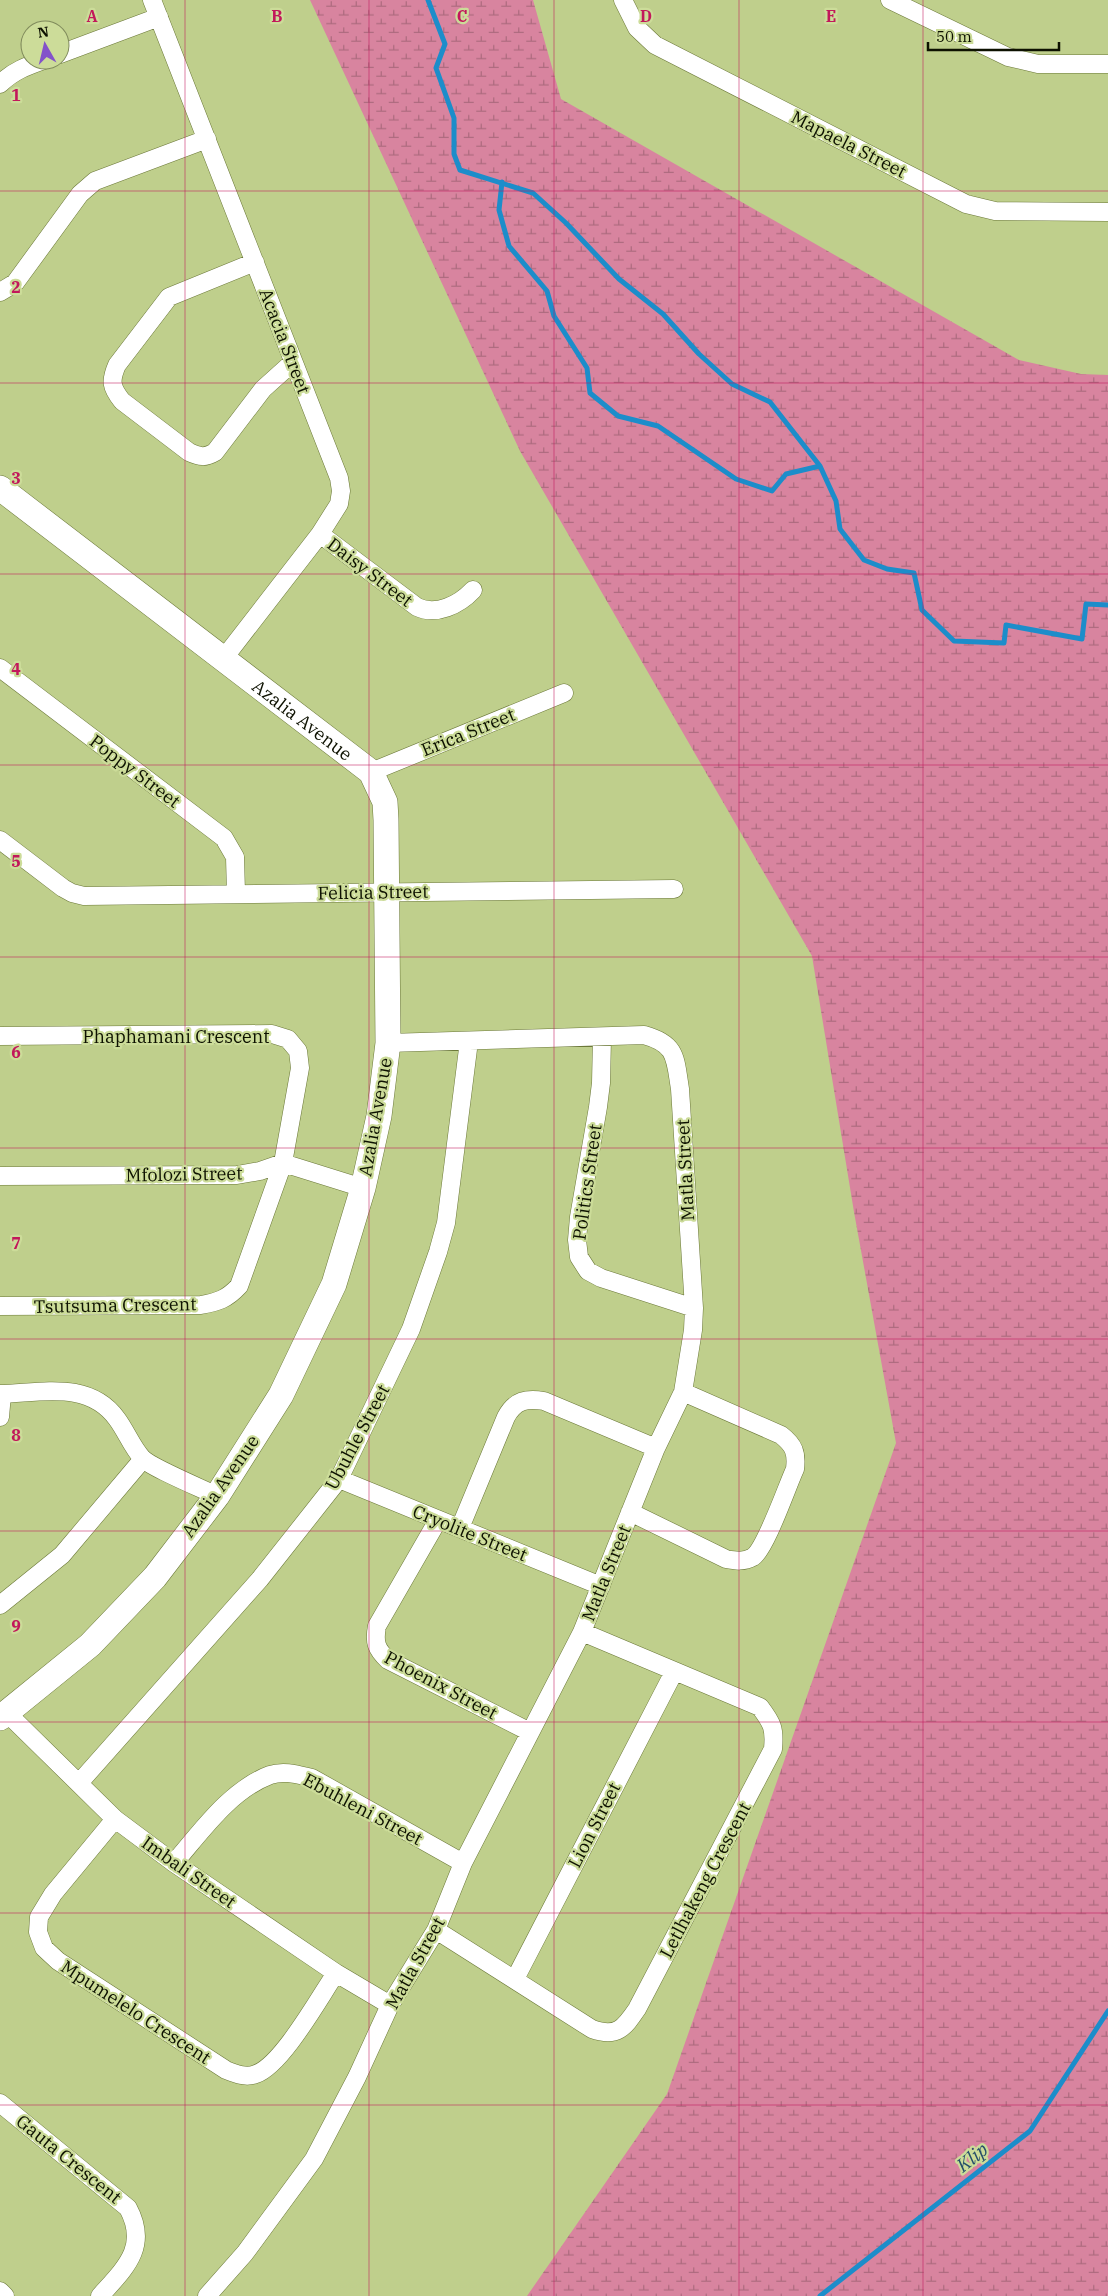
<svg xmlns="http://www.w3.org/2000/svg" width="1108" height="2296" viewBox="0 0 1108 2296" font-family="'IBM Plex Serif',serif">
  <defs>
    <pattern id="wetland-marsh" width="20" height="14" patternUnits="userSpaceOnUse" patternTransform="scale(1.25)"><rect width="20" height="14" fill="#d8849f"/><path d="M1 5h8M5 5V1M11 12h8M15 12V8" fill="none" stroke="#ae6b7f"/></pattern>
  </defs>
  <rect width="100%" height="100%" fill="#bfcf8c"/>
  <path fill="url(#wetland-marsh)" d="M310,0H533L561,99L1019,360L1081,374L1108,375V2296H527L667,2094L896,1443L854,1212L812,956L520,451Z"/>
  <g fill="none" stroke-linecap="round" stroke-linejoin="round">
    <path stroke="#1c8dca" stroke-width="5" d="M428,0L445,44L436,68L454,118V154L460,170L533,193L566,223L619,279L663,314L699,354L732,384L770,402L820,466L836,501L840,529L864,560L887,569L914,573L922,610L954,641L1004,643L1006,625L1082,639L1086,604L1108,605
      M502,182L499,210L509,246L547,291L554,316L587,368L590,393L618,416L658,426L736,479L772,491L786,474L820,466
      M820,2296L1030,2131L1108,2011"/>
    <defs>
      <path id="street" d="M152,0L339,478L341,491L339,504L320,534L224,658
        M623,0L637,28L655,45L966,204L995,211L1108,212
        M890,0L1008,57L1038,64H1108
        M60,54L159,17
        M0,84C13,71 27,66 44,60
        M255,262L169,297L117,365C110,381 111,387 122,401L189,452C200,457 205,458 215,452L263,389L293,362
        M0,292L15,283L80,194L95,181L207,139
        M320,534L417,607C436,616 459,605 473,590
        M0,668L224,838L235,857L236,893
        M371,772L564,693
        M0,840L63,888L72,893L84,896L674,889
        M0,1036L272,1034L288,1039L298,1051L300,1068L283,1163L239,1286C227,1299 218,1302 201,1305L0,1306
        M602,1038L601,1083L598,1107L579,1217L577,1240L579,1257L588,1271L601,1278L694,1308
        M0,1176L237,1175L260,1171L283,1163L363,1188
        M0,1394C41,1393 89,1380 117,1419C126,1431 132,1447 142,1458C150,1467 203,1489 217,1496
        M0,1417L2,1394
        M339,1479L601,1586
        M630,1512L726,1559C736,1561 744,1562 753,1557C766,1548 787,1486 795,1469C797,1453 794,1445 781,1435L683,1392
        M438,1520L377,1626C374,1642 376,1649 388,1660L530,1732
        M460,1528L506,1417C515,1400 527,1398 544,1401L656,1448
        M0,1605L62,1555L143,1459
        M7,1713L115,1819L174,1863L336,1973L390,2005
        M79,1783L260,1579L339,1479L411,1329L438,1252L446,1223L469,1041
        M115,1819L53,1894L39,1917L38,1932L44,1948L58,1961L226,2070C236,2074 246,2078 256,2074C282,2065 319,1998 336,1973
        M174,1863C201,1832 230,1790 270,1775C284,1770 299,1775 312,1778L463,1863
        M436,1930L592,2029C617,2038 624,2028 637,2009L773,1749C775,1728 772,1723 760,1707L582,1632
        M515,1979L674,1672
        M0,2103L128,2208C149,2247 125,2268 100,2296
        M0,2291L5,2296
        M207,2296L245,2253L314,2159L357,2077L390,2005L436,1930L463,1863L582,1632L656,1448L683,1392L693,1330L694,1308L680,1089C675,1058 677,1044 644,1035L388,1043"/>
      <g id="secondary">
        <path id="s1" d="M0,488L371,772L385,802L386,820L388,1043L379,1116L363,1188L334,1284L281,1395L217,1496L155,1577L90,1645L0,1718"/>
      </g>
    </defs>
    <use href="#street" stroke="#6b7838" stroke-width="19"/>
    <use href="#secondary" stroke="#6b7838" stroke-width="26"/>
    <use href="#street" stroke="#fff" stroke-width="18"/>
    <use href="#secondary" stroke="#fff" stroke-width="25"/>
  </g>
  <path fill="none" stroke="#c2185b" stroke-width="1" stroke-opacity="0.55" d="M185,0V2296M369,0V2296M554,0V2296M739,0V2296M923,0V2296M0,191H1108M0,383H1108M0,574H1108M0,765H1108M0,957H1108M0,1148H1108M0,1339H1108M0,1531H1108M0,1722H1108M0,1913H1108M0,2105H1108"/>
  <g text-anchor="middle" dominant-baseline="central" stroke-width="4.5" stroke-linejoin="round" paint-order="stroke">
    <g font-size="18" fill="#0d1100" stroke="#ccdc99">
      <text transform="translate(849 144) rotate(27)">Mapaela Street</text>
      <text transform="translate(285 341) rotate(69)">Acacia Street</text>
      <text transform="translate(370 572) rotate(37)">Daisy Street</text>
      <text stroke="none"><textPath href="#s1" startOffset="381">Azalia Avenue</textPath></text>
      <text transform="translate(468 732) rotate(-22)">Erica Street</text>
      <text transform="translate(135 771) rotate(37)">Poppy Street</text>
      <text transform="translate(373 892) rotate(-1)">Felicia Street</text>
      <text x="176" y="1036">Phaphamani Crescent</text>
      <text transform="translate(375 1117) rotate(-80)">Azalia Avenue</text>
      <text transform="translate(685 1170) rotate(-93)">Matla Street</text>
      <text transform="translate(184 1174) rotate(-1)">Mfolozi Street</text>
      <text transform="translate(587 1182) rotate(-82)">Politics Street</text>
      <text transform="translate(115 1305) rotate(-1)">Tsutsuma Crescent</text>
      <text transform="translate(357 1437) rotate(-62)">Ubuhle Street</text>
      <text transform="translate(220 1486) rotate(-55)">Azalia Avenue</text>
      <text transform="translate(470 1533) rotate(22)">Cryolite Street</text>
      <text transform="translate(606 1573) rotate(-68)">Matla Street</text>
      <text transform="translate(441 1685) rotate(28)">Phoenix Street</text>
      <text transform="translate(363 1809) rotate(28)">Ebuhleni Street</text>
      <text transform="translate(594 1825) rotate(-63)">Lion Street</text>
      <text transform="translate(189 1872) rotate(35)">Imbali Street</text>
      <text transform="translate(705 1880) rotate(-62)">Letlhakeng Crescent</text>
      <text transform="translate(415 1963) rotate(-61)">Matla Street</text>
      <text transform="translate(136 2012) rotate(33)">Mpumelelo Crescent</text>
      <text transform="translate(69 2159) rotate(39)">Gauta Crescent</text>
    </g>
    <g font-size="19" font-style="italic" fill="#264f6a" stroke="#ccdc99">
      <text transform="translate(972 2157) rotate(-38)">Klip</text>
    </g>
  </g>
  <g font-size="16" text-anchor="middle" font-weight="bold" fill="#c2185b" stroke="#ccdc99" stroke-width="4.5" stroke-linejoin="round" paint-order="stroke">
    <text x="92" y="22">A</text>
    <text x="277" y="22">B</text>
    <text x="462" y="22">C</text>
    <text x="646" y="22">D</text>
    <text x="831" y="22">E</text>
    <text x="16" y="101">1</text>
    <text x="16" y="293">2</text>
    <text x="16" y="484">3</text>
    <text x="16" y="675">4</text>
    <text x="16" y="867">5</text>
    <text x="16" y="1058">6</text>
    <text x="16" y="1249">7</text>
    <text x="16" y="1441">8</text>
    <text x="16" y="1632">9</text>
  </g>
  <g transform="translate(45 45) rotate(352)"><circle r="24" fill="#ccdc99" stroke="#808b5c"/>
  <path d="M0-4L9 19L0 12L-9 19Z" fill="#8352ca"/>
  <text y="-8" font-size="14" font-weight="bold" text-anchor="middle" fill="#0d1100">N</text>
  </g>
  <path d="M928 42v8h131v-8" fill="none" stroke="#0d1100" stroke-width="2.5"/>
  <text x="936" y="42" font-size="15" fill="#0d1100" stroke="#ccdc99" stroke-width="4" paint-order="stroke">50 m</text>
</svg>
